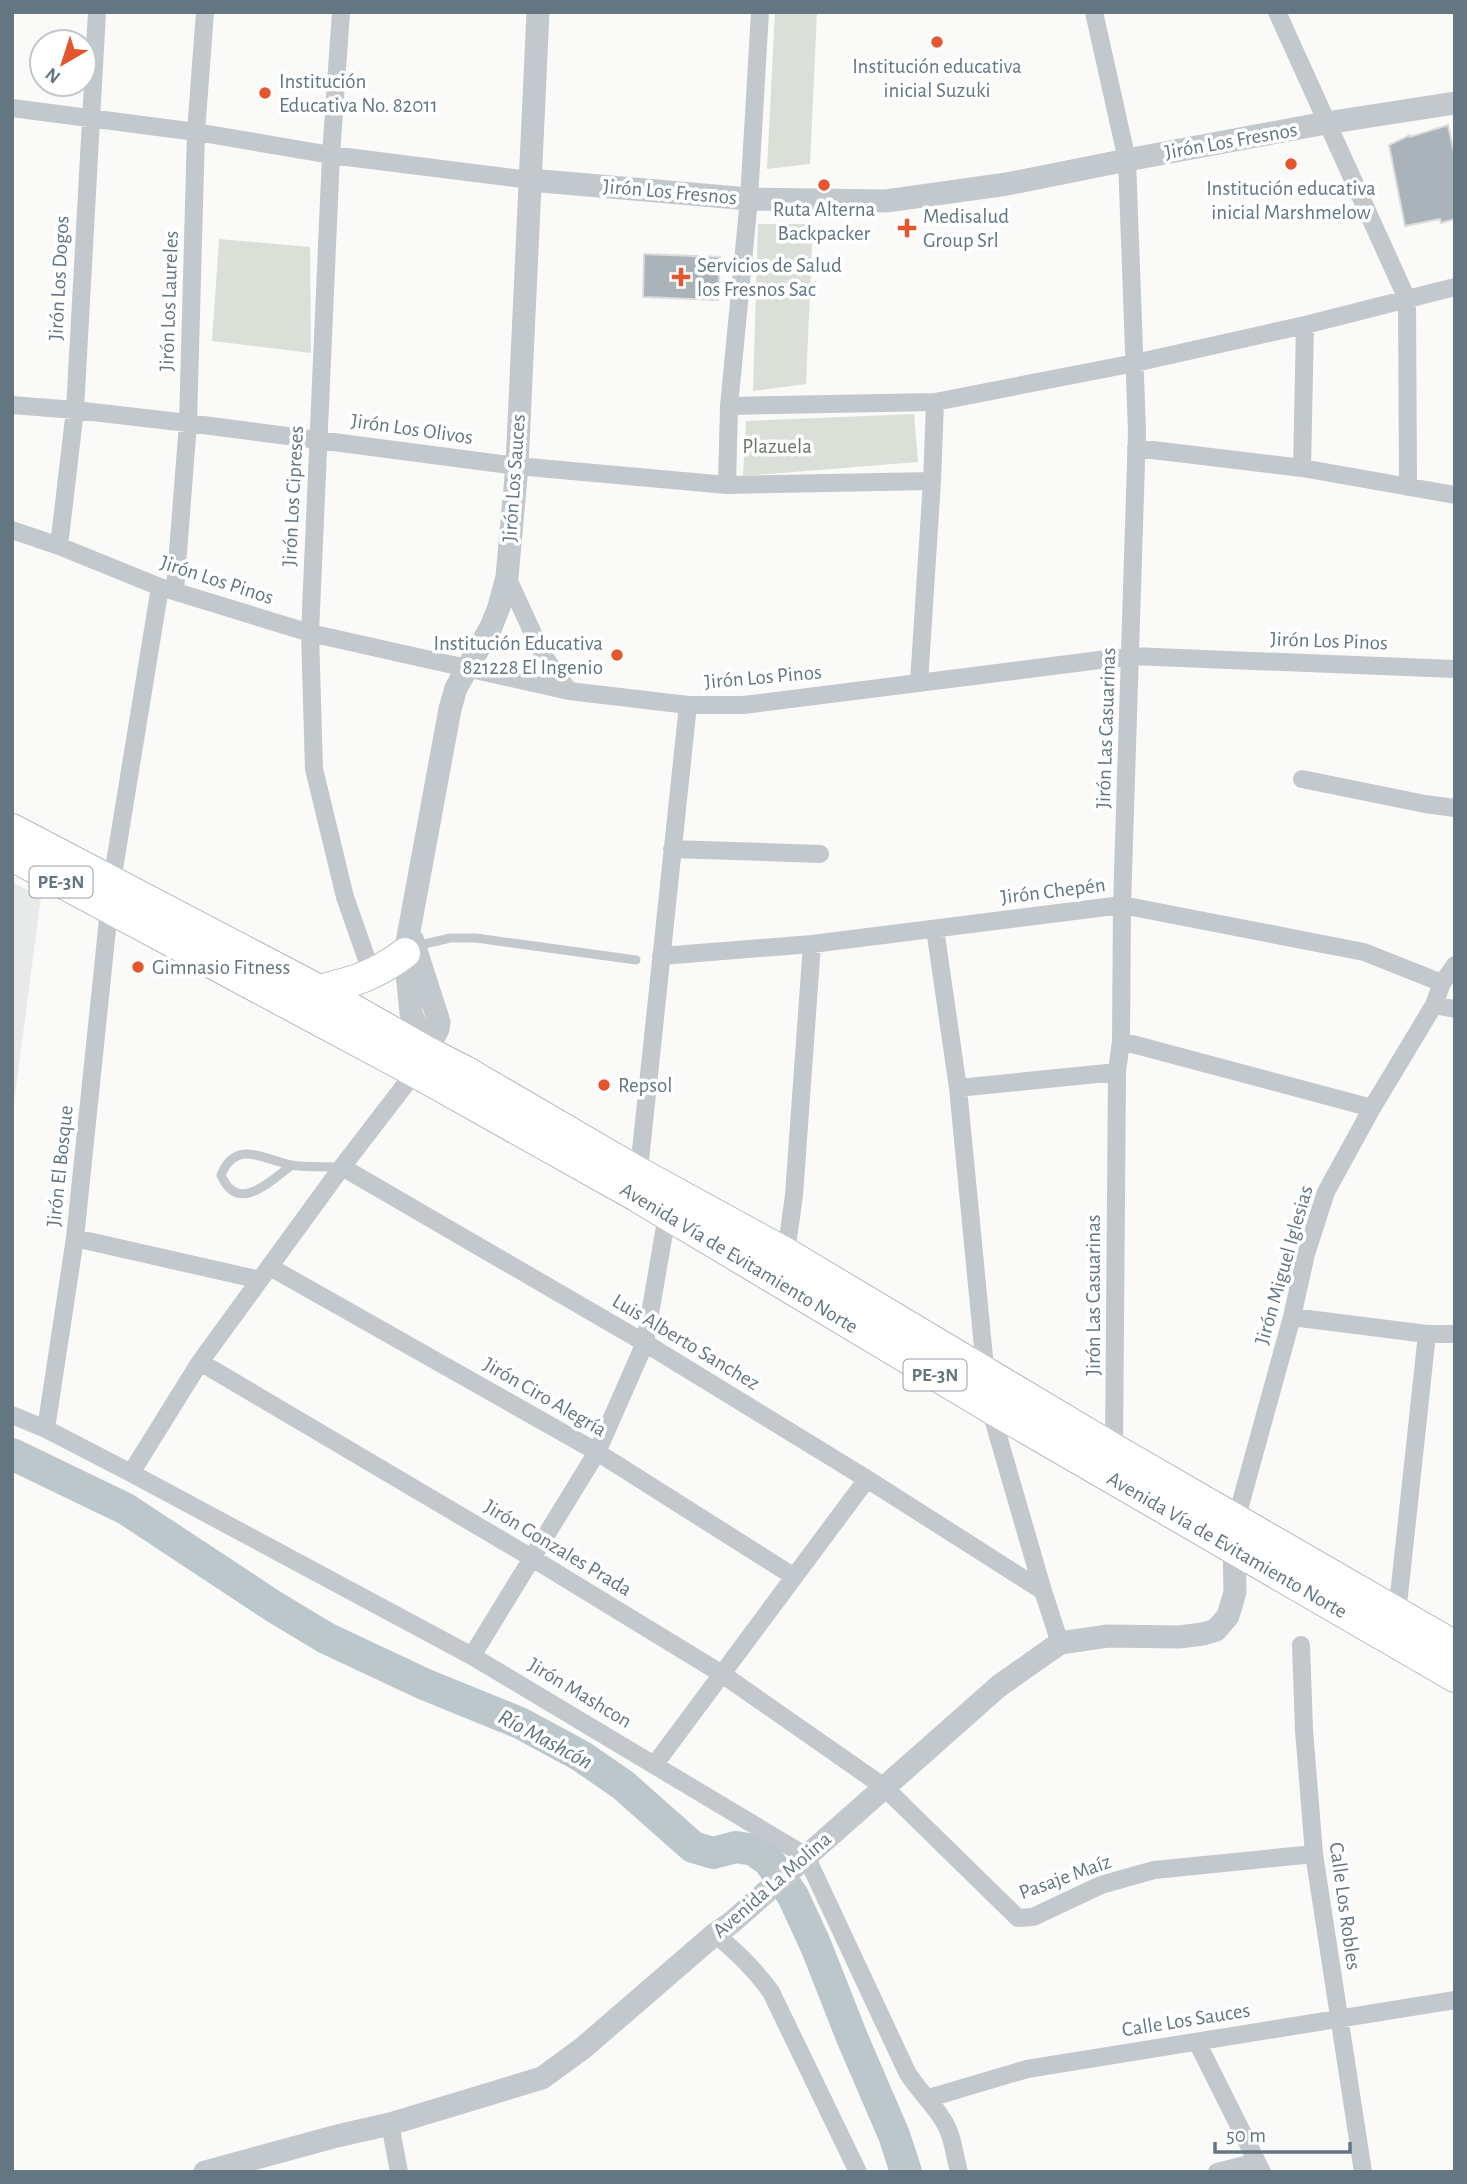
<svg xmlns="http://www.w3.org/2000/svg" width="1467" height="2184" viewBox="0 0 1467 2184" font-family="'Alegreya Sans',sans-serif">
  <rect width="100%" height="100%" fill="#fafaf8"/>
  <path fill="#e8e9e9" d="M12,882L41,897L12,1117Z"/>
  <path fill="#dadfd7" d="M775,12H817L810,164L767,169Z
    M758,224H813L806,384L753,391Z
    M219,239L310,247L311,353L212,341Z
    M914,414L918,462L743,476L746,421Z"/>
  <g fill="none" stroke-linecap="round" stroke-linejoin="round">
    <path stroke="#bbc7cb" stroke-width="32" d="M12,1454L126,1509L273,1606L326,1638L424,1684L520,1723L581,1756L623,1785L693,1847L713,1853L736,1847L754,1850L769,1861L793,1896L816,1946L853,2040L894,2135L906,2172"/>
  </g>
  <path fill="#aab3b9" stroke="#dcdcda" stroke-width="2" d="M1448,125L1455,157V219L1441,223L1440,219L1405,226L1389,145L1410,135V137Z
    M644,254L720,257L718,300L643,297Z"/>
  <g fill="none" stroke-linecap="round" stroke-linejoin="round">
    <defs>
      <path id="trunk" d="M12,829L319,990L426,1051L465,1071L638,1172L786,1253L1114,1449L1455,1646
        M12,856L415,1072L636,1196L989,1407L1455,1677
        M319,990C356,981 374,976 405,953"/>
    </defs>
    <use href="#trunk" stroke="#b4b9bd" stroke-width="32"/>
    <path stroke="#c3c8cc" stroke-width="9" d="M416,946L450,938H476L636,960
      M292,1165C270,1181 238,1215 221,1175C236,1139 263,1159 291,1165C307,1168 325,1166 340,1167"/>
    <path stroke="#c3c8cc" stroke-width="18" d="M341,12L331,155L310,633L314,769L345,897L372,974
      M1094,12L1127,160L1137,431L1122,905L1121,1041L1117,1072L1114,1449
      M1277,12L1407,299L1408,487
      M12,108L196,132L331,155L530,180
      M12,405L75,410L188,423L517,466L727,485L932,481
      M729,406L935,402L1135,363L1305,325L1455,287
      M1136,448L1302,468L1455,495
      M1302,468L1305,325
      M727,485L729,406L749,199L760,12
      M12,530L59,546L160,587L310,633L569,691L688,705H744L1131,656L1455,669
      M59,546L75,410L97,12
      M507,577L543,655L569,691
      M175,591L188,423L196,132L205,12
      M919,683L932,481L935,402
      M1302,779L1425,804L1455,808
      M672,849L820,854
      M935,929L958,1088L986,1378
      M661,956L812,944L1122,905L1364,952L1442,983
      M1434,1005L1455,1009
      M1121,1041L1372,1108
      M958,1088L1117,1072
      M342,1167L645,1343L867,1479L1043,1591
      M638,1179L688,705
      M75,1238L260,1280
      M786,1253L794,1195L812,944
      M270,1267L597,1452L793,1576
      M1292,1317L1427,1334H1455
      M200,1362L532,1558L722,1674L884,1787L1018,1918L1033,1917L1101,1885L1154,1870L1314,1854
      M989,1405L1043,1591L1060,1643
      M12,1415L46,1429L131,1473L472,1656L806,1856L907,2072C917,2089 932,2102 943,2120C953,2135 954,2154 959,2172
      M46,1429L75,1238L112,881L160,587
      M131,1473L200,1362L342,1167L415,1072
      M1236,1520L1292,1317L1306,1254L1326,1192L1372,1108L1434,1005L1442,983L1455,965
      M1397,1614L1427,1334
      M1301,1645L1304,1730L1314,1854L1363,2172
      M472,1656L597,1452L645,1343L667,1215
      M655,1764L867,1479
      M715,1934C737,1952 755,1969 771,1992L858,2172
      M1197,2042L1262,2172
      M929,2098L1027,2069L1455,2000
      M390,2124L399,2172
      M1217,2172L1257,2162"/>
    <path stroke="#c3c8cc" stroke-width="23" d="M530,180L749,199L886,201L1007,184L1127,160L1326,123L1455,103
      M413,941L439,1022L438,1029L422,1060
      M426,1051L411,1013L405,953L450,709L456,688L491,627L499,607L507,577L517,466L538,12
      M205,2172L337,2136L390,2124L542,2078L583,2048L715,1934L731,1923L999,1686L1060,1643L1108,1636L1179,1637L1203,1634L1216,1630L1228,1616L1235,1592L1234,1538"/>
    <use href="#trunk" stroke="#fff" stroke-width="30"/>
  </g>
  <g fill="#e4572e" stroke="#fff" stroke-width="2.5">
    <circle cx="937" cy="42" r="7"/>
    <circle cx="265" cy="93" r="7"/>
    <circle cx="1291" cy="164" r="7"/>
    <circle cx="824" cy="185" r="7"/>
    <path d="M903.5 217.5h7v7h7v7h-7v7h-7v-7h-7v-7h7z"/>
    <path d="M677.5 266.5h7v7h7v7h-7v7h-7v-7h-7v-7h7z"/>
    <circle cx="617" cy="655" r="7"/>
    <circle cx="138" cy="967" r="7"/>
    <circle cx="604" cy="1085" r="7"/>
  </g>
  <g text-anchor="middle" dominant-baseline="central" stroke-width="7" stroke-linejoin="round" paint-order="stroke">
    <g fill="#fff" stroke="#939fa8" stroke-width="2">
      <rect x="29.5" y="866.5" width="63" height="31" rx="5"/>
      <rect x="903.5" y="1359.5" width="63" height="31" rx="5"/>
    </g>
    <g font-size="19" font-weight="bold" fill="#657683">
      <text x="61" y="882">PE-3N</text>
      <text x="935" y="1375">PE-3N</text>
    </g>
    <g font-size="21" fill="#657683" stroke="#fff" text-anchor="start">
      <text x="937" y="66" text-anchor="middle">Institución educativa<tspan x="937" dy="24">inicial Suzuki</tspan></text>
      <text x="279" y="81">Institución<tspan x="279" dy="24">Educativa No. 82011</tspan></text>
      <text x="1291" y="188" text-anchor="middle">Institución educativa<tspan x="1291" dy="24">inicial Marshmelow</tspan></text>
      <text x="824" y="209" text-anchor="middle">Ruta Alterna<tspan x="824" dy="24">Backpacker</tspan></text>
      <text x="923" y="216">Medisalud<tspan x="923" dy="24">Group Srl</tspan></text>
      <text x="697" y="265">Servicios de Salud<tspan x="697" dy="24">los Fresnos Sac</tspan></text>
      <text x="603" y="643" text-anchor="end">Institución Educativa<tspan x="603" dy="24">821228 El Ingenio</tspan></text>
      <text x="152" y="967">Gimnasio Fitness</text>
      <text x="618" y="1085">Repsol</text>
    </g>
    <g font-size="21" fill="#657683" stroke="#fff">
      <text transform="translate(1231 141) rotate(-10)">Jirón Los Fresnos</text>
      <text transform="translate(670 192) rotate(5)">Jirón Los Fresnos</text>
      <text transform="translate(59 278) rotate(-87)">Jirón Los Dogos</text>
      <text transform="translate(169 301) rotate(-88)">Jirón Los Laureles</text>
      <text transform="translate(412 429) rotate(8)">Jirón Los Olivos</text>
      <text transform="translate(514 478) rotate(-86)">Jirón Los Sauces</text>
      <text transform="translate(293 496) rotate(-87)">Jirón Los Cipreses</text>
      <text transform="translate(217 580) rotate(18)">Jirón Los Pinos</text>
      <text transform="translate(1329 641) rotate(2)">Jirón Los Pinos</text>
      <text transform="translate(763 677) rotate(-5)">Jirón Los Pinos</text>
      <text transform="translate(1106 728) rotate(-88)">Jirón Las Casuarinas</text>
      <text transform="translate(1053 891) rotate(-7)">Jirón Chepén</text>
      <text transform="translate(60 1166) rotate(-84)">Jirón El Bosque</text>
      <text transform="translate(739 1258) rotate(31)">Avenida Vía de Evitamiento Norte</text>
      <text transform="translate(1284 1265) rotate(-74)">Jirón Miguel Iglesias</text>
      <text transform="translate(1093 1295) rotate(-90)">Jirón Las Casuarinas</text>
      <text transform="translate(686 1342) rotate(31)">Luis Alberto Sanchez</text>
      <text transform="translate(545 1397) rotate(30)">Jirón Ciro Alegría</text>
      <text transform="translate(1227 1545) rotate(30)">Avenida Vía de Evitamiento Norte</text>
      <text transform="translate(558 1548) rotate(31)">Jirón Gonzales Prada</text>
      <text transform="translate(580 1693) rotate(31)">Jirón Mashcon</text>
      <text transform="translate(1065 1877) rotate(-20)">Pasaje Maíz</text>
      <text transform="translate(772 1885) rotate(-41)">Avenida La Molina</text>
      <text transform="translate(1345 1906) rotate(82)">Calle Los Robles</text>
      <text transform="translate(1186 2020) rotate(-9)">Calle Los Sauces</text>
    </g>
    <g font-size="21" fill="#687a64" stroke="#fff">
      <text x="777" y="446">Plazuela</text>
    </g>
    <g font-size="23" font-style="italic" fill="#60757c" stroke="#fff">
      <text transform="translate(545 1740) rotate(28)">Río Mashcón</text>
    </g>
  </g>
  <rect width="1467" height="2184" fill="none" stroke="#657683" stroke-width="28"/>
  <g transform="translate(63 63) rotate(219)"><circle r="33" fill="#ffffff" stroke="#c1c8cd" stroke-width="2"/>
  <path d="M0-5L12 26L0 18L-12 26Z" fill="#e4572e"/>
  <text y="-10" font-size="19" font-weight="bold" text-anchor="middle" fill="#657683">N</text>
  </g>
  <path d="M1215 2142v10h135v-10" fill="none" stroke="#657683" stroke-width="3.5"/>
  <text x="1226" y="2142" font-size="21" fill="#657683" stroke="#ffffff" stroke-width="5" paint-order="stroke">50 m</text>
</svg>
